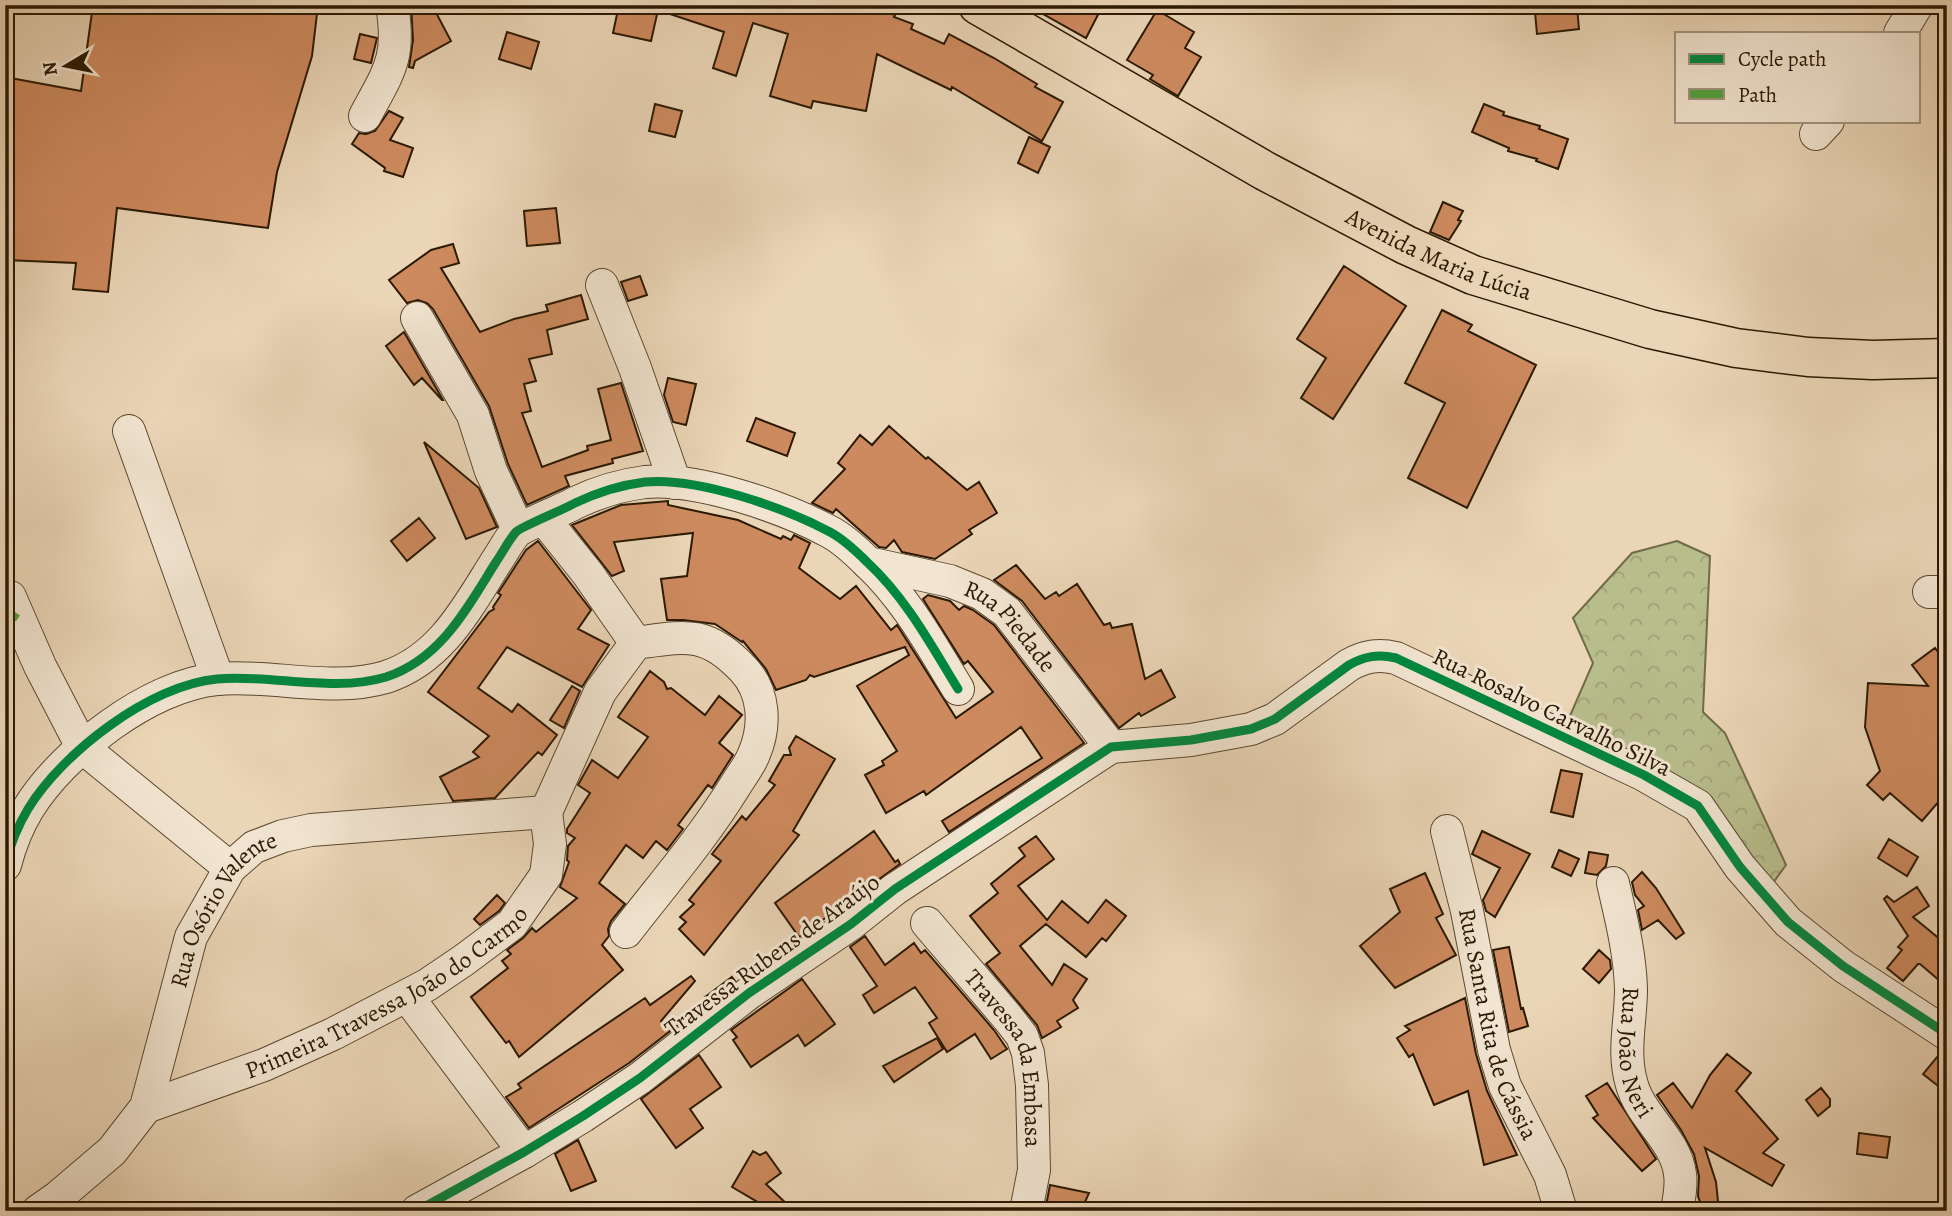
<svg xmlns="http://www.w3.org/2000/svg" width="1952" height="1216" viewBox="0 0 1952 1216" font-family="Alegreya,serif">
  <defs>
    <pattern id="park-crowns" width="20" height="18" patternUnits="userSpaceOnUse" patternTransform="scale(1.75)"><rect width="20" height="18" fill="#b8bd8c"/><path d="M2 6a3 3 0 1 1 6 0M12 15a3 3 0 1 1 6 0" fill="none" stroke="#9ea277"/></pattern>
  </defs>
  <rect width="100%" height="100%" fill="#ead5b6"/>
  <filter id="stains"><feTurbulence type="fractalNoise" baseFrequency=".00286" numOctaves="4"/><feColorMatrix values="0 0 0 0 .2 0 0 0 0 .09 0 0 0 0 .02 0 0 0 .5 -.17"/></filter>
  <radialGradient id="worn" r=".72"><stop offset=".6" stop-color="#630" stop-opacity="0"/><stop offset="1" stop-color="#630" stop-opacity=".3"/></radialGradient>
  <path fill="url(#park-crowns)" stroke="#726b48" stroke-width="2" d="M1677,541L1710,556L1703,712L1725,733L1786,865L1773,883L1684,780L1566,725L1593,663L1573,618L1632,553Z"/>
  <path fill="#cd8a5e" stroke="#2b1903" stroke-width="2" d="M93,5H318L312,56L277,172L268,228L117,208L108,292L73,289L76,263L5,260V77L81,91Z
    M411,5H432L451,41L415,61L413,68L409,67L413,40Z
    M619,5H873V8L895,15L894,17L913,24L911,29L944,44L949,34L994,58L1037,84L1035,87L1063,102L1042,141L952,87L951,90L877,54L866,111L813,101L811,108L770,96L788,34L753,23L736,76L713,68L724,32L658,10L651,41L613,33Z
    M1027,5H1103L1086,38Z
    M1577,7L1579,29L1537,34L1535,12Z
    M1157,10L1194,32L1185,48L1201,57L1178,96L1150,79L1153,75L1127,60Z
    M507,32L539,42L531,69L499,59Z
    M360,34L377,38L371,63L354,59Z
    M655,104L682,111L675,137L649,131Z
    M1484,104L1504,112L1503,115L1540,126L1539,129L1568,139L1558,169L1536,161L1537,159L1508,151L1509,148L1472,132Z
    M389,111L403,118L390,140L413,148L403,177L384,171L385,168L352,144L359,133L366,134L375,131Z
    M1029,137L1050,147L1038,173L1018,163Z
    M1443,202L1463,211L1458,220L1461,221L1449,240L1430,232Z
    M556,208L560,243L527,246L524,211Z
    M453,244L459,263L441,268L480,332L514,319L548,311L546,305L581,295L588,319L547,330L552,354L529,359L536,381L524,384L531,411L522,413L542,467L588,450L587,446L611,440L598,389L621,383L643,451L612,459L613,463L565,476L569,486L527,505L508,464L489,406L433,309L427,303L418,300L407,303L389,280L431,250Z
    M1344,266L1406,306L1333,419L1301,398L1326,358L1297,339Z
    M640,276L647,295L628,301L621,282Z
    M1442,310L1472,325L1468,331L1536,365L1467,508L1408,478L1445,403L1405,383Z
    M404,332L443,400H442L422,378L414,385L386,346Z
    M668,378L696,384L686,425L673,422L664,395Z
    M756,418L795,433L787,456L747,441Z
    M889,426L926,459L928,457L967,490L979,482L997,513L969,530L972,534L935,559L902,552L894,540L886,548L879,547L836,509L833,513L812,503L845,469L838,463L860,435L872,445Z
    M424,442L479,488L497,527L466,539Z
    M668,501V505L738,520L781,539L783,536L791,540L794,535L810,543L799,568L840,599L856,586L891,630L897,625L956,718L993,692L968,661L964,664L923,599L928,595L950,601L959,610L964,606L973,610L994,625L1084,743L949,832L942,821L1042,758L1021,727L926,795L924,791L886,813L865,775L884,765L882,761L897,751L857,686L909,655L905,647L814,677L810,675L806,680L776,690L766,669L743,641L742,642L715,624L683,620H667L661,579L687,576L693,533L614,542L624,571L612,576L572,525L621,505Z
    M419,518L435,538L407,561L391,541Z
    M538,541L591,610L578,629L609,645L582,687L507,647L478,688L512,712L518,704L557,735L542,755L538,752L495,798L453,801L440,777L479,757L473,752L489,736L428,692L489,612L494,609L493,607L501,595L498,593L526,550Z
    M1016,565L1045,599L1056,592L1059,596L1077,584L1104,625L1110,623L1112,628L1132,624L1145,679L1161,670L1175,697L1141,716L1139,713L1119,728L1022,601L994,580Z
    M1935,648L1947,664V792L1922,821L1890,793L1883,800L1867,785L1880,771L1865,727L1868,683L1928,686L1912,665Z
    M650,671L664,682L667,689L671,688L705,715L719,696L742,715L719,743L733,755L712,788L708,785L678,825L683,829L667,850L656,841L643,858L626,845L599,883L625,904L611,921L608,929L609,936L602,945L623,970L519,1057L509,1041L506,1043L471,997L508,968L502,961L511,954L507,950L523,938L532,928L536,932L577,898L560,887L569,862L567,860L568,846L575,838L567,833V829L590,793L578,785L592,760L618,778L648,737L618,717Z
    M572,686L580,691L564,728L550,720Z
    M796,736L835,759L793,831L799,835L704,955L679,929L686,922L680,917L694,904L689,900L721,861L712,854L742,816L746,820L775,785L769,781L784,755H791L789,748Z
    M1561,770L1582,774L1573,817L1551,812Z
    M874,831L895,862L898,860L900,864L799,937L775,903Z
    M1482,831L1530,854L1495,917L1486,911L1483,900L1500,868L1472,854Z
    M1036,836L1054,859L1018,886L1047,920L1062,901L1088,923L1106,900L1126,916L1106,941L1102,938L1086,957L1046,924L1020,946L1052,985L1064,964L1087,979L1073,1000L1078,1008L1057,1021L1061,1027L1042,1038L1037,1025L986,964L1000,953L970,916L998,893L991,884L1025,856L1019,848Z
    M1889,839L1918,857L1907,876L1878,858Z
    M1559,850L1579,859L1571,876L1552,867Z
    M1589,852L1608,855L1606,866L1597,875L1585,873Z
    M1642,872L1656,888L1684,933L1676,939L1658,920L1642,930L1638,910L1644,906L1635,895L1632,882Z
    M1425,873L1443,914L1436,918L1456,955L1395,988L1360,946L1400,912L1390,889Z
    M1917,887L1929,906L1913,917L1947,945V987L1920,964H1918L1903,981L1887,968L1902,950L1898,947L1908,936L1884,899L1887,896L1894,902Z
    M497,895L505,903L499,911L480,925L474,919Z
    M865,936L885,965L914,943L921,953L925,950L994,1030L1007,1049L991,1059L975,1034L947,1052L929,1023L937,1018L915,987L874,1013L863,995L877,986L850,947Z
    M1509,947L1521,1009L1523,1008L1528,1026L1509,1032L1493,950Z
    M1599,950L1610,960L1611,969L1599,983L1583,969Z
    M691,976L695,981L661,1021L664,1025L674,1019L678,1025L629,1063L529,1128L506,1097L521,1088L518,1084L645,998L650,1005Z
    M732,977L735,981L709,1001L705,997Z
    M802,979L835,1024L805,1046L798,1035L751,1067L733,1040L737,1037L731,1030Z
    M1465,998L1476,1054L1487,1091L1517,1155L1484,1165L1468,1091L1434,1105L1413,1054L1409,1057L1397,1038L1410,1030L1405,1026Z
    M937,1038L943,1049L894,1082L883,1066Z
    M1942,1051L1947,1052V1093L1923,1074Z
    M1727,1054L1751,1073L1736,1091L1778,1139L1763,1153L1784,1165L1772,1186L1705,1148L1716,1182L1719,1211H1703L1698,1196L1699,1176L1694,1154L1681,1130L1657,1095L1673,1083L1692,1108L1710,1075Z
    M699,1055L721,1087L690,1109L703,1128L676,1148L641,1099Z
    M1607,1083L1656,1159L1642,1171L1593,1118L1598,1115L1586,1096Z
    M1821,1088L1830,1099V1106L1818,1116L1806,1100Z
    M1859,1133L1890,1137L1887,1158L1857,1154Z
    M578,1140L596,1181L571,1191L555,1154Z
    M753,1151L760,1155L766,1152L781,1173L766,1184L794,1211H773L732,1187Z
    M1050,1185L1089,1193L1081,1211H1045Z"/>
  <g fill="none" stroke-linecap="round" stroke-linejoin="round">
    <defs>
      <g id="minor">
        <path d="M1900,33L1917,5"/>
        <path d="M365,116C389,71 401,58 392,5"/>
        <path d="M1816,134L1828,121"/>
        <path d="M602,285L635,368L675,483"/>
        <path d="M417,318L473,415L491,471L518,529"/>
        <path d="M129,431L218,679"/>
        <path d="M544,519L588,574L636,643"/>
        <path id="s1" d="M868,563L950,581L982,594L1007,612L1111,747"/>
        <path d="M1929,592H1947"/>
        <path d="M10,597L40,666L82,747L230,868"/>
        <path d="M546,812L600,692L636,643C685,636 706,630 743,669C765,692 766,726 754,754C750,765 741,776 735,786C703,838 663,884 626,932"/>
        <path id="s2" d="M1447,831L1467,911L1494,1050L1505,1086L1550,1175L1561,1211"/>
        <path d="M5,865C10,846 17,827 28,809C62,753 150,685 217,679C271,674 333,693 386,677C441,659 467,608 496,562C503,552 508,541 516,532C520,527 565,509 575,503C596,493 621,485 645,482C697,477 783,507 830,532C843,539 857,552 867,562C906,598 931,645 958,689"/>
        <path id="s3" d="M1613,883C1621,918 1630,953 1631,989C1631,1021 1622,1053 1632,1085C1641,1117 1676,1140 1680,1174C1682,1186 1679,1198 1677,1211"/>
        <path id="s4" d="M927,923L1008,1018L1022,1036L1028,1053L1032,1085L1034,1170L1026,1211"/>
        <path d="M407,996L524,1152"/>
        <path id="s5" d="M146,1107L264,1065L333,1034L427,985L464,960L512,924L546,875L550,844L546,812"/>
        <path id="s6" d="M38,1211L58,1197L112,1151L146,1107L191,937L230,868L254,847L283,836L311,830L546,812"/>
        <path d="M417,1211L524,1152L583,1116L640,1078L749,993L851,924L895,889L1111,747L1191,740L1251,729L1275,719L1349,665C1365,656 1378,654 1396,658L1644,775L1698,806L1740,867L1788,922L1843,966L1947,1034"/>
      </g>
      <g id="major">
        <path id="s7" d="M978,5L1265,171L1406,245L1473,275L1650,329L1736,348L1808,357L1873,360L1947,358"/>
      </g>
    </defs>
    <use href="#minor" stroke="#5b4830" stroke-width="34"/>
    <use href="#major" stroke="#2b1903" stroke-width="41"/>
    <use href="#minor" stroke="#f1e4d0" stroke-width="32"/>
    <use href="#major" stroke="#ead5b6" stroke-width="38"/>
    <path stroke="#51a13d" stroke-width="7" stroke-dasharray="14 7" stroke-linecap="butt" d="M5,616L13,615L19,619"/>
    <defs>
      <path id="cycleway" d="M5,865C10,846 17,827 28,809C62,753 150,685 217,679C271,674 333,693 386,677C441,659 467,608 496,562C503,552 508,541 516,532C520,527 565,509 575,503C596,493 621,485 645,482C697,477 783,507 830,532C843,539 857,552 867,562C906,598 931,645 958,689
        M417,1211L524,1152L583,1116L640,1078L749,993L851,924L895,889L1111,747L1191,740L1251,729L1275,719L1349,665C1365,656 1378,654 1396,658L1644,775L1698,806L1740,867L1788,922L1843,966L1947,1034"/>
    </defs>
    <use href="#cycleway" stroke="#f1e4d0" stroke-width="13"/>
    <use href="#cycleway" stroke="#00873e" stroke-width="9"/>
  </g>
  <g text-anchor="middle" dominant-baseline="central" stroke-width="6" stroke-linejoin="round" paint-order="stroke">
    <g font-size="24" fill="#2b1903" stroke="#f1e4d0">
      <text stroke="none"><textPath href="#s7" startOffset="525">Avenida Maria Lúcia</textPath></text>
      <text stroke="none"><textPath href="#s1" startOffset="161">Rua Piedade</textPath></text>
      <text transform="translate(1552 712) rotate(26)">Rua Rosalvo Carvalho Silva</text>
      <text stroke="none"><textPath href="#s6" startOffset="368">Rua Osório Valente</textPath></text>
      <text transform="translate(772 955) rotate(-36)">Travessa Rubens de Araújo</text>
      <text stroke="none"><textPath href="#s5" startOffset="268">Primeira Travessa João do Carmo</textPath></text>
      <text stroke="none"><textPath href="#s2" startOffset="200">Rua Santa Rita de Cássia</textPath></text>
      <text stroke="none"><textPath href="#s3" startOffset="172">Rua João Neri</textPath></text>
      <text stroke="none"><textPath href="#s4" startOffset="163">Travessa da Embasa</textPath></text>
    </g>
  </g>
  <rect width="1952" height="1216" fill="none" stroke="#ead5b6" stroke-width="28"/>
  <rect x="7" y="7" width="1938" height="1202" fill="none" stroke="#2b1903" stroke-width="3.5"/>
  <rect x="14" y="14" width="1924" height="1188" fill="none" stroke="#2b1903" stroke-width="2"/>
  <rect x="1675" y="32" width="245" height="91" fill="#f1e4d0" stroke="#a2937e" stroke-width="2"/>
  <rect x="1689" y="54" width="35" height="10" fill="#00873e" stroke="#a2937e" stroke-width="2"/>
  <text x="1738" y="66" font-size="21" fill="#2b1903">Cycle path</text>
  <rect x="1689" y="89" width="35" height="10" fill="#51a13d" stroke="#a2937e" stroke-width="2"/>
  <text x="1738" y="102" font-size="21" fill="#2b1903">Path</text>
  <g transform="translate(66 66) rotate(260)" stroke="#f1e4d0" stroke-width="5" paint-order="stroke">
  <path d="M0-5L12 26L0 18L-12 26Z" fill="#2b1903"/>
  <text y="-10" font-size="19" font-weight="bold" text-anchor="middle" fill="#2b1903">N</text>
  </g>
  <rect width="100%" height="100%" filter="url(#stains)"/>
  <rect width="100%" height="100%" fill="url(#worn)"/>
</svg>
